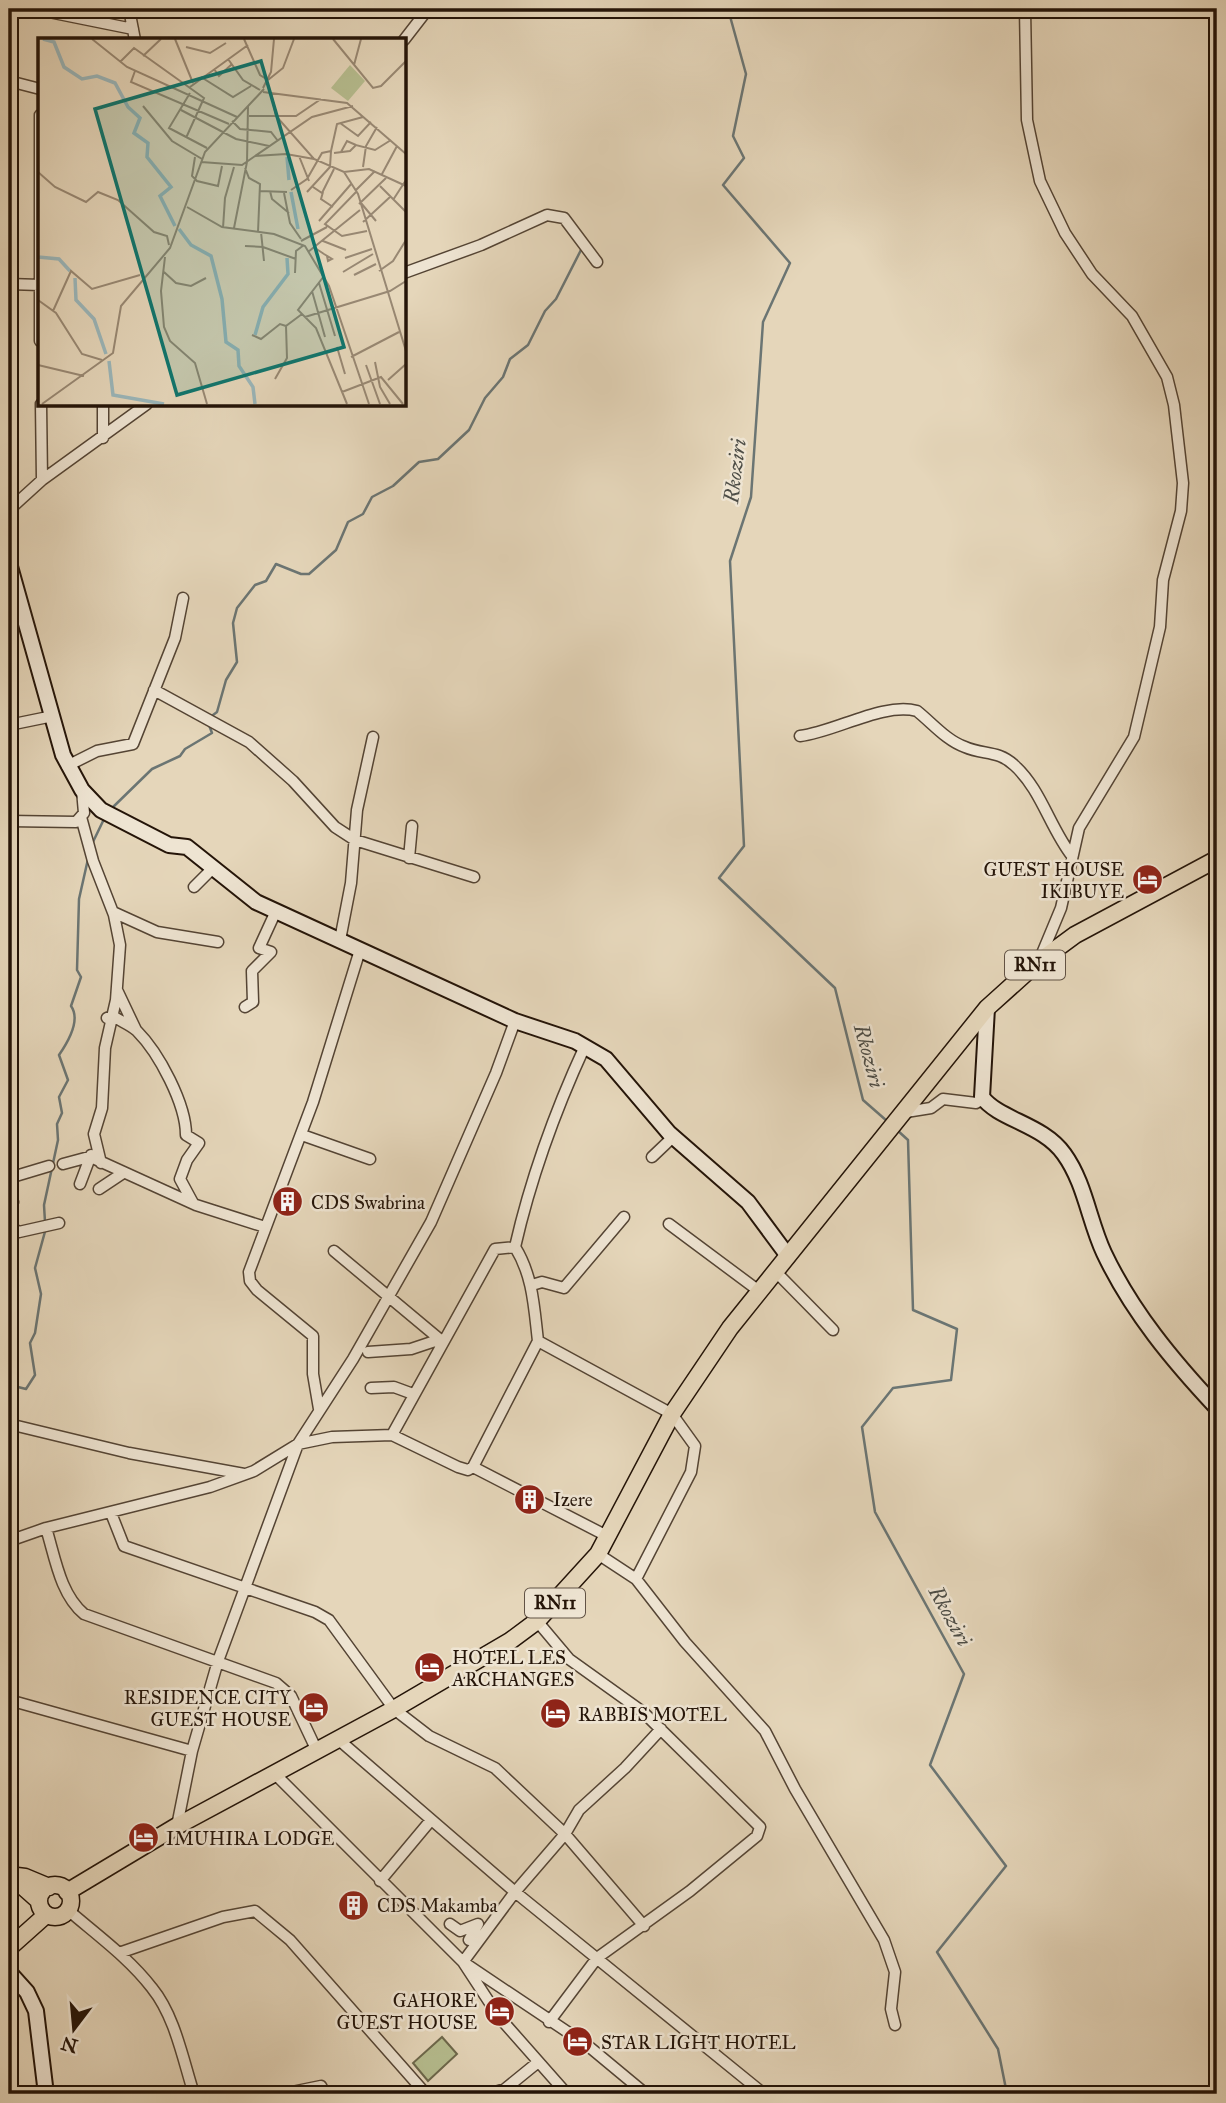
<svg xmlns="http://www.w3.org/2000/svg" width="1226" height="2103" viewBox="0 0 1226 2103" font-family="'IM FELL Great Primer',serif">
  <rect width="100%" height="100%" fill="#e5d6ba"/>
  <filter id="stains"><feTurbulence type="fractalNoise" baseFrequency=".00286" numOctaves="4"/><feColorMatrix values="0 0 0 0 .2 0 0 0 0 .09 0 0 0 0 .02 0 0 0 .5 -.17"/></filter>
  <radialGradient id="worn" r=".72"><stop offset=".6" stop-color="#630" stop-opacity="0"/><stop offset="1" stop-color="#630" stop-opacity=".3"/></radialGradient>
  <path fill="#b6bd8f" stroke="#6d684c" stroke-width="2" d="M442,2037L457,2054L428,2081L413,2063Z"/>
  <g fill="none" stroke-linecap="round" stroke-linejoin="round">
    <path stroke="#6b7573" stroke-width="2.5" d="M728,9L746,74L733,136L744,158L723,185L790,263L763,322L751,497L730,561L744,846L719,878L835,988L863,1100L887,1121
      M209,718L217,712L226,680L237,662L233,623L237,608L255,585L266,581L276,564L301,574H309L336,550L348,522L363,514L372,497L393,486L419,462L438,459L469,430L485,398L503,377L510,359L528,345L545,311L556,299L583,246
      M111,809L152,769L180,756L185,749L212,733L209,725
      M91,846L105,817
      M897,1130L908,1140L913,1310L957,1329L951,1380L893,1388L862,1427L875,1512L964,1674L930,1765L1006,1866L937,1952L998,2049L1007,2094
      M45,1222L44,1205L58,1140L57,1124L62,1113L59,1097L68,1080L59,1055C68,1042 81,1020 71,1006L81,977L77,970L79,899L88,859
      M9,1407L18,1387L26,1389L35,1375L30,1343L35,1333L41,1294L35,1268L46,1228"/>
    <defs>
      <path id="street" d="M34,9L133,29
        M129,9L135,40
        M1025,9L1027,120L1040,181L1065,233L1092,274L1132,316L1167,377L1174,405L1183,483L1181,511L1163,580L1160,627L1134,737L1079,828L1061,908L1041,956
        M404,40L428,9
        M9,81L40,89
        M40,115V341
        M404,273L481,245L547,215L564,218L597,262
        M9,284L40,285
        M41,404L42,480
        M103,404V438
        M9,510L42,480L147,404
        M154,690L249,742L293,781L335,827L355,840L474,877
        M9,725L53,716
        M800,736C835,732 883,702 917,711C932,723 947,741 965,747C983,755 998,750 1014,765C1041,789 1050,828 1072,856
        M67,766L97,751L133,744L175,638L183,598
        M81,817L93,861L114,915L120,945L116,1000L105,1048L102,1108L94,1134L101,1163
        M9,821L76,822L84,813L82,790
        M409,858L412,826
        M194,887L213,868
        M113,912L157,932L218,942
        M340,940L351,883L357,810L373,737
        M117,990L136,1030
        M245,1007L253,1002L252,971L271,952L259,948L276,911
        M107,1018L113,1016C120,1021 131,1025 137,1031C159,1053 186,1104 186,1135L199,1143L187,1160L180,1179L193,1203
        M906,1112L931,1108L943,1099L976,1103L983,1099
        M302,1135L370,1159
        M652,1157L673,1137
        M63,1164L89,1157L95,1159L196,1205L265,1227
        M9,1178L49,1166
        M80,1184L91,1155
        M99,1189L123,1173
        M9,1203L13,1202
        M669,1224L759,1291
        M9,1226L19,1232L59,1223
        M515,1247C533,1276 534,1307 538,1341
        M334,1251L443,1342
        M775,1271L833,1330
        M532,1285L542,1282L564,1288L624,1217
        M368,1352L411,1349L441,1339
        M371,1388L394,1387L413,1394
        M319,1409L313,1374V1336L257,1290L250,1281L249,1272L313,1102L360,950
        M9,1424L129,1453L244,1474
        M392,1435L495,1249L515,1247C531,1177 555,1111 585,1046
        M473,1467L538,1341L672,1414L695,1446L691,1472L636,1579
        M111,1513L124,1546L315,1612L329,1620L394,1709L429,1736L495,1768L565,1834L644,1926
        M46,1528C55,1557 60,1594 84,1614L276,1683L291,1696L317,1751
        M9,1541L46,1528L210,1487L254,1471L298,1444L332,1437L392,1435L458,1467L468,1470L473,1467L607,1536
        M598,1554L636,1579L685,1642L765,1731L795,1789L884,1940L895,1972L891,2009L895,2025
        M537,1621L569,1659L643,1712L760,1827L757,1836L690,1891L597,1958L549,2022
        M9,1700L192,1751
        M339,1740L515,1892L764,2094
        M274,1773L463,1962L587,2045L646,2094
        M177,1826L192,1751L218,1661L298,1444L353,1359L431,1222L496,1073L515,1021
        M380,1881L431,1820
        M68,1910C97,1935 129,1958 152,1988C175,2016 183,2060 194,2094
        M450,1924L460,1931L478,1924L469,1940
        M119,1953L223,1917L255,1911L290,1940L426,2094
        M282,2094L321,2086L325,2094
        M489,2094L505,2089L537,2063
        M567,2094L499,2017L463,1962L515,1892L565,1834L579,1810L625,1768L661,1729"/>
      <path id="secondary" d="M9,563L63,755L82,790L101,810L169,845L187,847L256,902L515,1021L575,1041L606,1059L669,1133L748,1202L788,1256
        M987,1008L982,1097C999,1120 1043,1124 1064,1154C1085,1183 1089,1221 1104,1253C1132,1312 1173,1361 1217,1408
        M9,1972L27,1992L36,2011L46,2094"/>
      <path id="primary" d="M9,1875L25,1877L49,1887
        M12,1877L39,1901
        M39 1901a16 16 0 1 1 32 0a16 16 0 1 1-32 0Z
        M67,1892L177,1826L394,1709L510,1641L537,1621L598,1554L672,1414L730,1328L987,1008L1037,963L1075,935L1217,859
        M9,1948L46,1915"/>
    </defs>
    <use href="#street" stroke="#544434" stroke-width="13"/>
    <use href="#secondary" stroke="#241408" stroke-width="18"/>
    <use href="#primary" stroke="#241408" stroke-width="19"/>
    <use href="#street" stroke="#eee4d2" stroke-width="10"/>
    <use href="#secondary" stroke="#eee4d2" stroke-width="14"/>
    <use href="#primary" stroke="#e5d6ba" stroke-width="16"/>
  </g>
  <defs>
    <symbol id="hotel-disc" viewBox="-11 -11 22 22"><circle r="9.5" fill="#8f2418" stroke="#eee4d2"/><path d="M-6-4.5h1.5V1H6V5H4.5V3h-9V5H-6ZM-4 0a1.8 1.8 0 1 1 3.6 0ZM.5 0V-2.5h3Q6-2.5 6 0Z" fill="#fff"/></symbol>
    <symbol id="building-disc" viewBox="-11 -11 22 22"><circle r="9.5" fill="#8f2418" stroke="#eee4d2"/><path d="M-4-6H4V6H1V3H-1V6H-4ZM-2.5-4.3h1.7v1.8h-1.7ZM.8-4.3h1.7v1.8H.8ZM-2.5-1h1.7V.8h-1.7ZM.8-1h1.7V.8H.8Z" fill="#fff"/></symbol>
  </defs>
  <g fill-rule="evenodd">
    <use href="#hotel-disc" x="1130" y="862" width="35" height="35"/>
    <use href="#building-disc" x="270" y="1184" width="35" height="35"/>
    <use href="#building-disc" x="512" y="1482" width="35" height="35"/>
    <use href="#hotel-disc" x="412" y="1650" width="35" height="35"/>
    <use href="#hotel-disc" x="296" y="1690" width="35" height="35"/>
    <use href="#hotel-disc" x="538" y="1696" width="35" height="35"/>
    <use href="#hotel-disc" x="126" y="1820" width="35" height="35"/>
    <use href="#building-disc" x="336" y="1888" width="35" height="35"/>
    <use href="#hotel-disc" x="482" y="1994" width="35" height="35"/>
    <use href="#hotel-disc" x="560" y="2024" width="35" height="35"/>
  </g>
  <g text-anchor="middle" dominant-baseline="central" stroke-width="5" stroke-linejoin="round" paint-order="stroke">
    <g fill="#eee4d2" stroke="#615245" stroke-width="2">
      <rect x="1005" y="950.5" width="60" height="29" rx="5"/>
      <rect x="525" y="1588.5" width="60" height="29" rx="5"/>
    </g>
    <g font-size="18" font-weight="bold" fill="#241408">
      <text x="1035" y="965">RN11</text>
      <text x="555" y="1603">RN11</text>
    </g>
    <g font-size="19" fill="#241408" stroke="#eee4d2" text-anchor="start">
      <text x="1124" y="869" text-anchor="end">GUEST HOUSE<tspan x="1124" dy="22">IKIBUYE</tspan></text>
      <text x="311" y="1202">CDS Swabrina</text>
      <text x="553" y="1499">Izere</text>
      <text x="452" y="1657">HOTEL LES<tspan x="452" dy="22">ARCHANGES</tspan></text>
      <text x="291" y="1697" text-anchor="end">RESIDENCE CITY<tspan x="291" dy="22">GUEST HOUSE</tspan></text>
      <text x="578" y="1714">RABBIS MOTEL</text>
      <text x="166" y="1838">IMUHIRA LODGE</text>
      <text x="377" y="1905">CDS Makamba</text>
      <text x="477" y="2000" text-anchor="end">GAHORE<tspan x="477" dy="22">GUEST HOUSE</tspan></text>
      <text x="601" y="2042">STAR LIGHT HOTEL</text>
    </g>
    <g font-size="21" font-style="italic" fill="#4d4d46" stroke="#eee4d2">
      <text transform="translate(735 471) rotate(-83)">Rkoziri</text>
      <text transform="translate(869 1056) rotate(75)">Rkoziri</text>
      <text transform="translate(950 1616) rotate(61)">Rkoziri</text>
    </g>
  </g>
  <g transform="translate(38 38)">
    <rect width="368" height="368" fill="#e5d6ba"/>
    <path d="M312,27L327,43L310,63L293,50Z" fill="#b6bd8f"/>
    <path fill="none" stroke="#9ab6ba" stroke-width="3.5" d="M5,1L16,4L26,29L44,41L59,38L77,45L90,69L102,80L96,95L110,105L109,119L133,149L122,158L137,188M249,119L251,142M253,154L260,191M141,191L153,207L173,218L184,261L188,304L200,312L201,328L215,349L217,366M0,219L21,221L32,233M37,240L38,262L56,281L68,316M217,297L225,269L250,236L249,220M71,323L75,357L126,366"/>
    <path fill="none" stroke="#988873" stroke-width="2" d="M54,1L89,29L199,79M137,1L155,45M206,1L222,37L230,42M295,1L335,50L343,48L368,23M148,9L172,15L188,5M105,18L123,1M190,21L205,42L222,52M82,24L96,10L166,60L148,100M316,27L323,1M176,31L181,38L194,26M97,33L93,44L191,86M163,39L195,59L213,48M230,42L245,30L256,1M152,49L210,7M225,50L233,34L236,1M225,54L309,65L368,116M152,55L131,90L169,110M233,55L238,78L276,121L306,134L331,131L368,148M105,68L134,103L164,121M143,72L198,101L231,108M211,78H258L283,61M194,83L202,91L233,94L240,103M302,85L320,98L333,84M293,113L299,86L325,79M303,114L309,103L318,107M296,115L312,113L318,107L337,112L353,102M217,118L248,116L276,121M261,118L271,143M157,119L154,138L159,143L180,148L184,128M163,124L204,127L274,79L315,68M325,129L328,108L339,89M207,130L211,140L222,146L220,194M0,134L17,149L48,164L60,154L80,162L116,194L129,198L131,207M306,134L320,156L368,313M344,136L359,108M342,148L368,174M275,149L284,155L296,131M253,152L269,141L284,115L293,113L292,129L269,154M318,152L337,133M222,153L249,154M232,153L234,161L251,175M319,153L287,186L304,198L329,193M285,154L283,161L295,169M246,155L252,185L263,201M355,162L368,142M323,165L338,183M321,166L348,140M149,169L184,189L236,196L267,208L291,248L331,366M281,183L314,145M325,184L352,159M185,190L187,160L196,129M196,190L209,124L210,68M223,194L226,223M263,203L289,189M285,203L308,212M207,208L225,209L258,221M277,210L286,216L294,221L290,223L289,218M270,214L322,172M127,219L123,253L126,289L132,303L157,325L169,366M307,220L334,211M341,233L355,223L368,202M126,234L138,245L153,248L168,240M305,234L335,216M257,235L258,213L266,207M316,237L338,226M286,238L260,272L278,290L309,366M281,245L297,298M274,253L287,299M0,262L18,275L44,316L64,322M15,273L33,233L54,251L102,237M267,279L352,253L368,243M214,297L223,301L242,286L248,288M299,309L307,336M313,319L361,294M337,324L342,349L352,366M0,327L46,338M328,327L342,366M237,341L249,320L248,288L264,276M350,342L368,326M304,354L343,339L365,366M4,366L75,315L83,268L132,210L167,114L226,51L223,54"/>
    <path fill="#0f766e" fill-opacity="0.15" stroke="#0f766e" stroke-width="3.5" d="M223,23L306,309L139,357L57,71Z"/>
    <rect width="368" height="368" fill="none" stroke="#241408" stroke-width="3.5"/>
  </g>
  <rect width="1226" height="2103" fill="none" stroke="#e5d6ba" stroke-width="35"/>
  <rect x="10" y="10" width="1205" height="2082" fill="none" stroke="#241408" stroke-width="3.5"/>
  <rect x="18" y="18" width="1191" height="2068" fill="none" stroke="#241408" stroke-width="2"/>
  <g transform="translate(74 2029) rotate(196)" stroke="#eee4d2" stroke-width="5" paint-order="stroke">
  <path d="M0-5L12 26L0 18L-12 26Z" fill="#241408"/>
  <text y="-10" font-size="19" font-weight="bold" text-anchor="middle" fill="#241408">N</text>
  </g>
  <rect width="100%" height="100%" filter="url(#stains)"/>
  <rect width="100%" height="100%" fill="url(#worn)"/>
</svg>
